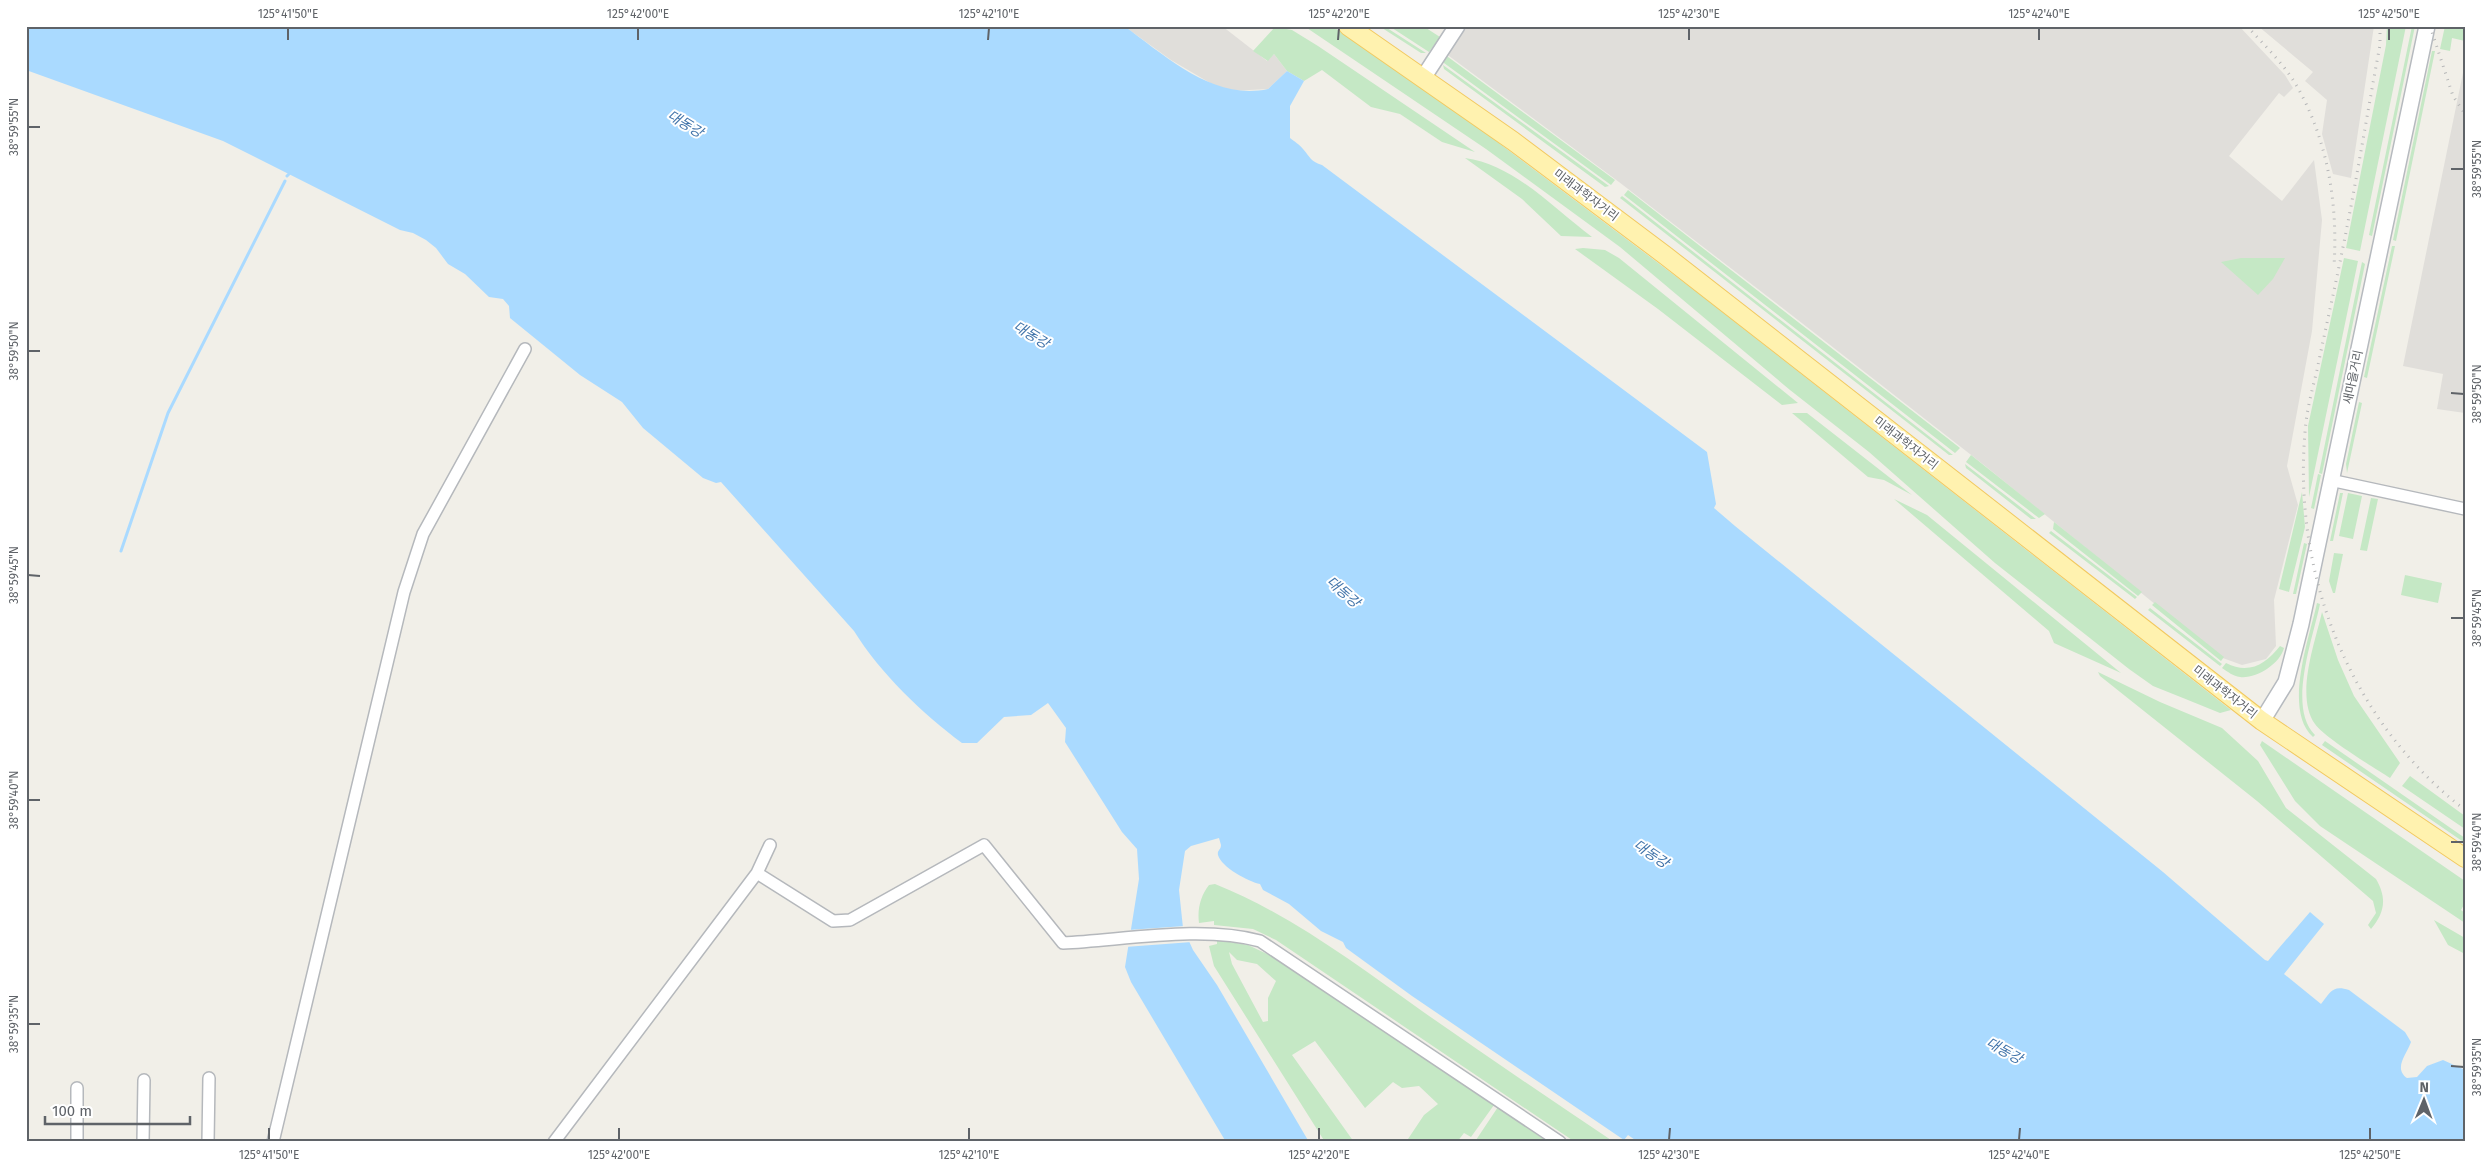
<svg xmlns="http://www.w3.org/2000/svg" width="2491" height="1168" viewBox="0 0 2491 1168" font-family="'Fira Sans','Noto Sans KR',sans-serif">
  <rect width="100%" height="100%" fill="#f1efe8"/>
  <path fill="#e0deda" d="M1124,26H1222L1267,61L1274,54L1287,71L1268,89L1230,91L1217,87L1171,60Z
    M1462,26H2239L2285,75L2293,88L2284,97L2279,93L2229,156L2282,201L2314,160L2322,220L2312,331L2287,466L2298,505L2274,600L2276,646L2266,659L2242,665L2220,657L1984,465L1798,320L1619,182L1445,53Z
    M2258,26H2374L2351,178L2333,174L2322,134L2327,100L2305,81L2313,72Z
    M2465,63V413L2437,409L2443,374L2403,366Z"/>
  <path fill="#c5e8c5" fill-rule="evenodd" d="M1304,26H1332L1475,125L1694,290L2231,710L2220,713L2183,698L2153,686L2129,669L1995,563L1869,452L1790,390L1620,247L1486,149Z
    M1379,26H1384L1426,53H1421Z
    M1389,26H1423L1440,37L1429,52Z
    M2387,26H2406L2360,251L2346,248L2386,45Z
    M2412,26H2415L2372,236L2369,235Z
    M2445,26H2465V41L2452,38L2450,51L2440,49Z
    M1275,27L1292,30L1318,46L1475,152L1442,142L1400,114L1371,107L1322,70L1304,81L1287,71L1274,54L1268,61L1253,51Z
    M2432,51H2435L2396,241L2393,240Z
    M1444,54L1615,180L1611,185L1444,63Z
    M1443,65L1609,186L1605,187L1444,69Z
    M1465,158C1515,165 1553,208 1592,237L1561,236L1522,199Z
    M1628,190L1960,448L1955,453L1624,195Z
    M1622,196L1953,455H1949L1620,198Z
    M2392,246H2395L2367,378L2364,377Z
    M1583,248L1605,250L1619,258L1798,403L1782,405L1658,309L1575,249Z
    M2241,258H2285L2273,279L2258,295L2221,262Z
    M2344,258L2358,261L2309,497L2308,426Z
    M2362,262L2365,264L2322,474L2319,473Z
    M2359,402L2362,403L2347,473L2346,464Z
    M1792,413H1807L1912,495L1884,480L1868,477Z
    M1971,455L2045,514L2039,518L1966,462Z
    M1965,464L2036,519H2031L1966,468Z
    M2318,474L2321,475L2314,509L2311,508Z
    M2302,492L2305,527L2289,592L2279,589Z
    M2340,493H2343L2333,541H2330Z
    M2348,493L2362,496L2353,539L2339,536Z
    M2371,498L2378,499L2367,551L2360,550Z
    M1894,499L1927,515L2121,673L2054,643L2049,631Z
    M2054,522L2142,592L2138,596L2053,529Z
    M2051,531L2137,597L2135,599L2049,533Z
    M2304,543L2307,544L2296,594H2293Z
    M2334,553L2343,554L2335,593H2333L2329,581Z
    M2405,575L2442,583L2438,603L2401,595Z
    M2155,602L2224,657L2221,661L2152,605Z
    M2317,603L2320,604C2313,638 2287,708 2315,735L2313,737C2283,710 2309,639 2317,603Z
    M2150,608L2222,664L2220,666L2148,610Z
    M2322,612L2338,660L2354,696L2400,763L2390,778C2373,767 2325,738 2315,724C2295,696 2315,643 2322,612Z
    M2280,646L2284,648C2280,664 2256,679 2240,677C2233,676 2228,672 2222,668L2226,663C2249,675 2266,664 2280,646Z
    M2098,672L2160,702L2222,728L2258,761L2286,808L2376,879C2387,898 2385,912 2371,929L2368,925L2376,913L2373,901L2257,801L2100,676Z
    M2262,741L2465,881V903L2461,910L2465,913V923L2320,826L2295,801L2260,745Z
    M2325,741L2465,838V843L2322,745Z
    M2410,776L2465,816V829L2402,786Z
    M1215,884C1292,915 1355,964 1422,1011C1486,1056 1550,1099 1614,1142H1575L1276,940L1253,929L1214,925V921L1199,923C1197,909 1201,895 1209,885Z
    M2434,920L2465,938V954L2448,945Z
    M1217,940L1248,945L1276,958L1494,1105L1471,1137L1464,1133L1457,1142H1406L1424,1115L1438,1104L1419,1086L1402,1088L1393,1082L1365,1108L1315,1041L1292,1055L1354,1142H1325L1214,966L1209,946L1217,944ZM1229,952L1237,960L1257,964L1276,981L1268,998V1021L1263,1022L1232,964Z
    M1498,1107L1548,1142L1476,1140Z"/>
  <path fill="#aadaff" d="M26,26H1124C1166,56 1213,101 1268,89L1287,71L1304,81L1290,106V138C1294,141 1300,145 1303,149C1310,157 1311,162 1322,165L1707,452L1716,504L1714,508L1735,526L2163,872L2265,960L2268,961L2273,955L2310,912L2324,924L2284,974L2321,1004C2331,992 2332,985 2349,990L2405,1032L2411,1042C2407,1054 2393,1068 2407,1078L2417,1077L2427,1066L2443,1060L2465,1070V1142H1638L1628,1135L1624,1140L1412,996L1346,948L1343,942L1321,931L1289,904L1263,890L1260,884C1249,882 1221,867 1218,855C1217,850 1221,850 1221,845L1219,838L1191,846L1185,851L1179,890L1183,928L1193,950L1217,985L1309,1142H1226L1131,982L1125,967L1139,879L1137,849L1122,832L1065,742L1066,728L1048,703L1031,715L1004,717L977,743H962C923,714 880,673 854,631L721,482L716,483L703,478L643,428L622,402L580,375L510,318L509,306L503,299L489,297L465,274L448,264L436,248L426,240L413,233L400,230L223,141L26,70Z"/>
  <path fill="#f1efe8" d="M1185,926L1192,942L1125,947L1128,930Z"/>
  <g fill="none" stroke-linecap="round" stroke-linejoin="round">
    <path stroke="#aadaff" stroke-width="3" d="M287,176L289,174
      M121,551L168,413L285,181"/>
    <defs>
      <path id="street" d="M2330,480L2465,509
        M757,873L833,921L850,920L984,845L1063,943C1124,940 1202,925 1260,941L1560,1142
        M77,1142V1088
        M143,1142L144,1080
        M208,1142L209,1078
        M273,1142L404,592L423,534L525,349
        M554,1142L757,873L770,845"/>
      <path id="secondary" d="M1423,78L1457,26
        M2262,721L2286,682L2301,624L2427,26"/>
      <path id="primary" d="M1348,26L1513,141L1666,256L2262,721L2465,858"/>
    </defs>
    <use href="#street" stroke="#b5b8bc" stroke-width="14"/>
    <use href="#secondary" stroke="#b6babf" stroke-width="18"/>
    <use href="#primary" stroke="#f2c960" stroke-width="20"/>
    <use href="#street" stroke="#fff" stroke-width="11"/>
    <use href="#secondary" stroke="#fff" stroke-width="15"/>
    <use href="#primary" stroke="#fff2af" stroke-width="18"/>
    <path stroke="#b6b7b8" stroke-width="3" stroke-dasharray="1 6" stroke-linecap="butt" d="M2247,26C2265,46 2285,65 2298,88C2328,142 2338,205 2334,266
      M2380,26V45C2367,114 2356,184 2342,252C2334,292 2325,331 2317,370C2313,387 2308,405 2306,422C2290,569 2348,720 2465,810
      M2430,26L2453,96L2465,114"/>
  </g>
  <path fill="none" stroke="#5f6368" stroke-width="2" d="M288,40V28M638,40V28M988,40L989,28M1338,40L1339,28M1689,40V28M2039,40V28M2389,40V28M28,127H40M2451,169H2464M28,351H40M2451,393L2464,394M28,575L40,576M2451,618H2464M28,800H40M2451,842H2464M28,1024H40M2451,1066L2464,1067M269,1140V1128M619,1140V1128M969,1140V1128M1319,1140V1128M1669,1140L1670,1128M2019,1140L2020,1128M2370,1140V1128"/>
  <g text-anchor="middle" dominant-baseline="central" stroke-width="4" stroke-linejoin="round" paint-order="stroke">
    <g font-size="12" fill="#5f6368" stroke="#fff">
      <text transform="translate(1586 195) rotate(37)">미래과학자거리</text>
      <text transform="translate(2353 377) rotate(-78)">새마을거리</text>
      <text transform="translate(1906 443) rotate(38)">미래과학자거리</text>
      <text transform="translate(2225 692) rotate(38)">미래과학자거리</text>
    </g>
    <g font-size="14" font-style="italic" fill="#4174aa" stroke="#fff">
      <text transform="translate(685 124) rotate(31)">대동강</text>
      <text transform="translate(1031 335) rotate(31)">대동강</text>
      <text transform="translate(1343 592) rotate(41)">대동강</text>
      <text transform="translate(1651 854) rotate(34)">대동강</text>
      <text transform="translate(2004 1051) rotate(29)">대동강</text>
    </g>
  </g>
  <rect width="2491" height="1168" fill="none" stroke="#ffffff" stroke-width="55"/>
  <g transform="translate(2424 1100) rotate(1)" stroke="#ffffff" stroke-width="4" paint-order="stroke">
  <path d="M0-4L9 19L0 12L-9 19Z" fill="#5f6368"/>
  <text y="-8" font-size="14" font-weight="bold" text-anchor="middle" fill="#5f6368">N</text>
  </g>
  <path d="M45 1116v8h145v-8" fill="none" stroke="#5f6368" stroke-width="2.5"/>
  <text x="52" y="1116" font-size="15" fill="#5f6368" stroke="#ffffff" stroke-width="4" paint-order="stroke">100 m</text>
  <rect x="28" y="28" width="2436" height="1112" fill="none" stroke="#5f6368" stroke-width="2"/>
  <g font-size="12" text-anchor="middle" fill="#5f6368">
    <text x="288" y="18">125°41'50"E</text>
    <text x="638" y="18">125°42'00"E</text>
    <text x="989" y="18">125°42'10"E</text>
    <text x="1339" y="18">125°42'20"E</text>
    <text x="1689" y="18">125°42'30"E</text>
    <text x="2039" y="18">125°42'40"E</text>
    <text x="2389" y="18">125°42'50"E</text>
    <text transform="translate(14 127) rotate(-90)" y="4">38°59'55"N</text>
    <text transform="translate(2477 169) rotate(-90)" y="4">38°59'55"N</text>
    <text transform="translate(14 351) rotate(-90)" y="4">38°59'50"N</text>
    <text transform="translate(2477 394) rotate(-90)" y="4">38°59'50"N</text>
    <text transform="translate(14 575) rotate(-90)" y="4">38°59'45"N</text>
    <text transform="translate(2477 618) rotate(-90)" y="4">38°59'45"N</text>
    <text transform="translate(14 800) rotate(-90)" y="4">38°59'40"N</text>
    <text transform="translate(2477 842) rotate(-90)" y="4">38°59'40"N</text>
    <text transform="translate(14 1024) rotate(-90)" y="4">38°59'35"N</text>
    <text transform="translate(2477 1067) rotate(-90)" y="4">38°59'35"N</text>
    <text x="269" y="1159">125°41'50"E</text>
    <text x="619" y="1159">125°42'00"E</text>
    <text x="969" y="1159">125°42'10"E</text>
    <text x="1319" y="1159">125°42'20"E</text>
    <text x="1669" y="1159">125°42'30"E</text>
    <text x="2019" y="1159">125°42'40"E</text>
    <text x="2370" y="1159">125°42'50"E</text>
  </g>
</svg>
